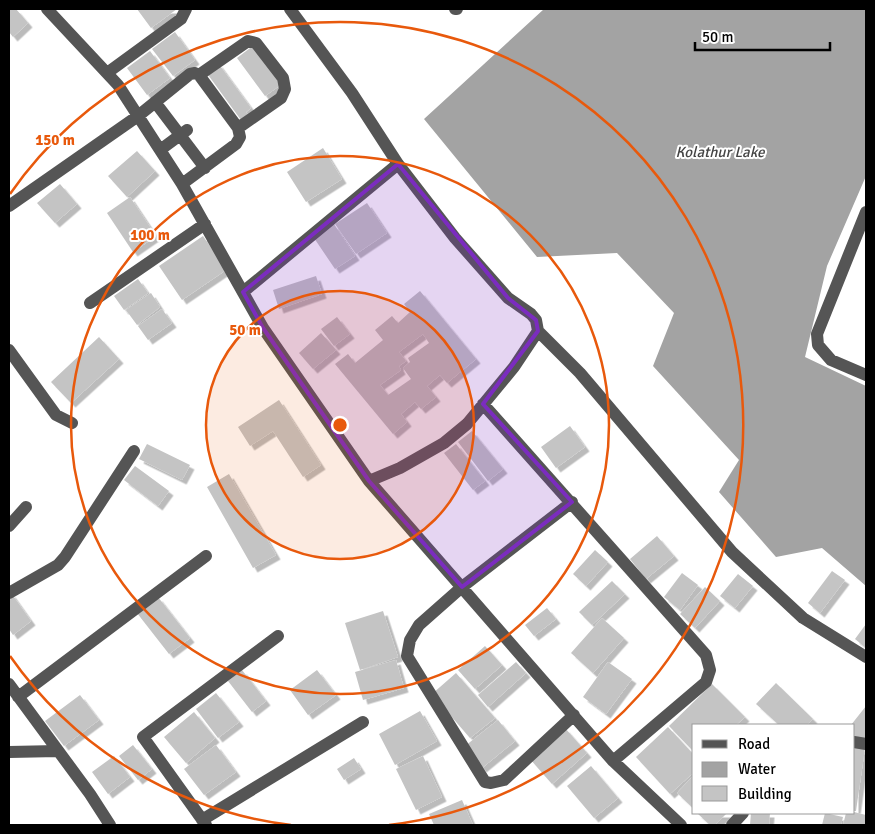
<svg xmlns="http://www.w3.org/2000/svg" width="875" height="834" viewBox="0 0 875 834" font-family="Signika,sans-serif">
  <defs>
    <filter id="shadow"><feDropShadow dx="4.5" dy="4.5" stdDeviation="0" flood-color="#0004"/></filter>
  </defs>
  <rect width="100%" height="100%" fill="#fff"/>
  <path fill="#a3a3a3" d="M544,9H866V176L827,266L805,357L866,386V586L822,548L776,557L719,492L739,460L653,366L674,313L617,253L537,257L424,119Z"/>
  <path fill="#c4c4c4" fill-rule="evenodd" filter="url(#shadow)" d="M9,9H16L28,23L13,37L9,32Z
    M137,9H177L151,28Z
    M175,32L195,60L173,76L152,49Z
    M254,45L282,84L265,96L237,58Z
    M150,51L170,78L147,95L127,68Z
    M218,63L251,108L246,112L248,115L241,120L206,72Z
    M323,148L342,179L306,202L287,172Z
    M137,151L155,171L127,197L108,176Z
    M60,184L77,204L55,223L37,203Z
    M130,197L156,236L133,252L107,213Z
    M367,203L387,233L356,254L335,224Z
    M334,224L355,256L335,269L314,238Z
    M203,236L226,270L182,300L159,266Z
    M316,276L322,294L279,309L273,290Z
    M138,279L148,293L124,310L114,296Z
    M420,291L476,359L447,383L440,375L427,386L436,397L421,409L415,402L401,414L407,422L393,434L335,364L348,354L355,363L383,340L375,330L392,316L398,323L410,312L404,304ZM423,334L429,343L408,358L410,362L403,368L411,379L388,395L380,385L401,370L399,366L406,361L399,352Z
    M151,293L160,307L137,325L126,310Z
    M162,309L172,323L148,340L138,326Z
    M337,317L350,334L334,346L321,329Z
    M321,333L336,350L313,369L299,353Z
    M99,337L119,359L71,403L51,382Z
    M279,400L321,465L303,477L273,431L250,446L238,427Z
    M570,426L585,447L556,468L541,447Z
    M472,431L503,469L488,481L458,442Z
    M147,444L190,465L182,480L139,459Z
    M456,444L485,481L473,490L444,453Z
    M135,466L169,491L158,506L124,480Z
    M229,474L276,555L253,568L207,487Z
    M657,536L674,556L646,579L630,559Z
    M595,550L608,562L586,586L573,574Z
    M832,571L845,580L820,613L808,603Z
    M682,573L698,585L680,610L664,597Z
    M738,574L753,586L735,608L720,596Z
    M612,581L625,594L592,625L579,612Z
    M705,587L720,601L695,628L680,614Z
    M11,593L31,621L13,635L9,629V594Z
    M158,597L190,638L169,654L137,613Z
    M547,608L556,619L534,636L525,625Z
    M383,611L398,657L360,670L345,623Z
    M602,618L624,638L593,673L571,653Z
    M866,624V648L855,639Z
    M485,646L502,665L475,689L458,670Z
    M396,660L404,688L363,700L355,672Z
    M516,662L526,673L488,707L478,695Z
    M608,662L632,679L606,714L583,697Z
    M242,670L266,701L252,712L228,681Z
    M317,670L336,695L308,715L290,690Z
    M456,673L495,718L470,738L432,694Z
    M776,683L813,719L807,725H779L756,704Z
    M712,684L745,717L736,725H694V752L669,726Z
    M216,693L239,722L218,738L196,709Z
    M80,695L99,720L64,746L45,721Z
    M866,706V740L854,736V725H851Z
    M420,711L437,741L395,765L379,734Z
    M194,712L215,738L186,763L164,737Z
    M498,720L515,741L482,768L465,746Z
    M668,727L694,755V772L670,794L636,757Z
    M565,728L587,753L552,784L530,759Z
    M133,745L152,769L138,780L119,756Z
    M216,745L236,772L204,795L184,769Z
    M854,746L865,748L856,811H854Z
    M114,756L130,777L108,794L92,772Z
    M423,756L442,797L416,810L396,769Z
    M354,758L361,769L344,780L337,769Z
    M591,766L618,798L594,818L567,786Z
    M694,775V809L677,793Z
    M462,800L473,825H434L429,814Z
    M854,812L866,815V825H843L846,813Z
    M697,813H727L715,825H710Z
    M751,813H770L769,825H750Z
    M825,813L843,817L841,825H822Z"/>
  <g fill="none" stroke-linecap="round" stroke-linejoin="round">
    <path stroke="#555" stroke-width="12" d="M47,9L118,85L182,184L263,328L369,481L613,761L681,825
      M290,9L352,93L398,164L455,238L508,298L531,314L536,320L538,331L514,367L467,424L444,443L400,468L369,481
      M455,9H457
      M107,73L181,19L186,9
      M199,75L248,41L256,43L283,78L285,89L281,98L238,128
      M155,102L205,168
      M160,150L187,130
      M9,206L138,116L190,74L195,73L199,75L238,128L240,137L236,144L182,184
      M866,212L817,334L818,345L831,360L866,375
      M243,292L398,164
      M90,303L205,224
      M538,331L580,373L732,552L803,618L866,657
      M9,350L56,415L72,423
      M483,404L706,655L710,670L706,682L613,761
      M572,502L462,587L419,625L410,640L407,656L485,782L491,783L504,780L574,715
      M9,526L26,507
      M9,593L58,565L65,557L134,451
      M9,684L90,794L110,825
      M18,697L206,556
      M854,742L866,744
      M9,752L58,751
      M202,820L363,722
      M206,825L143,737L278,636
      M732,825L743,813"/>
  </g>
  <path fill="#7b2cbf" fill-opacity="0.2" stroke="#7b2cbf" stroke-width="4" stroke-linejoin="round" d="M398,164L508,298L536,320L538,331L483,404L572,502L462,587L369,481L263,328L243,292Z"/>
  <circle cx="340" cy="425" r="134" fill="#e8590c" fill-opacity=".12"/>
  <g fill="none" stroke="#e8590c" stroke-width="2.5">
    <circle cx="340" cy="425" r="134"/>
    <circle cx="340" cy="425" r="269"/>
    <path d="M291 825A403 403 0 0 1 10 656M10 194A403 403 0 1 1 389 825"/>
  </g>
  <g text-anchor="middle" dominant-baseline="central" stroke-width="4" stroke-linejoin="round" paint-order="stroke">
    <g font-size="15" font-style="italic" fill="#444" stroke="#fff">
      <text x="720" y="152">Kolathur Lake</text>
    </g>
  </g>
  <circle cx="340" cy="425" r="8" fill="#e8590c" stroke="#fff" stroke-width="2.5"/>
  <g font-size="15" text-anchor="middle" font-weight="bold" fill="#e8590c" stroke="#fff" stroke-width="4" stroke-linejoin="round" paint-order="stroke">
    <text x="55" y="145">150 m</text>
    <text x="150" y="240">100 m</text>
    <text x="245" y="335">50 m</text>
  </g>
  <rect width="875" height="834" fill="none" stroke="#000000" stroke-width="20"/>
  <rect x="692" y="724" width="162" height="90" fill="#ffffff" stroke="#999999"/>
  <rect x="702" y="740" width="25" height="8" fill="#555555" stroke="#999999"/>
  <text x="738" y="749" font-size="15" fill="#000000">Road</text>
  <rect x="702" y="762" width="25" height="15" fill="#a3a3a3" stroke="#999999"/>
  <text x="738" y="774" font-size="15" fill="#000000">Water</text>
  <rect x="702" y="786" width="25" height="15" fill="#c4c4c4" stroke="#999999"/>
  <text x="738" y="799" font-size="15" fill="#000000">Building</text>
  <path d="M695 42v8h135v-8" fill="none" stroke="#000000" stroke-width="2.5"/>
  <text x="702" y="42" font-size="15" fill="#000000" stroke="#ffffff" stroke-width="4" paint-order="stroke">50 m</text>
</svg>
